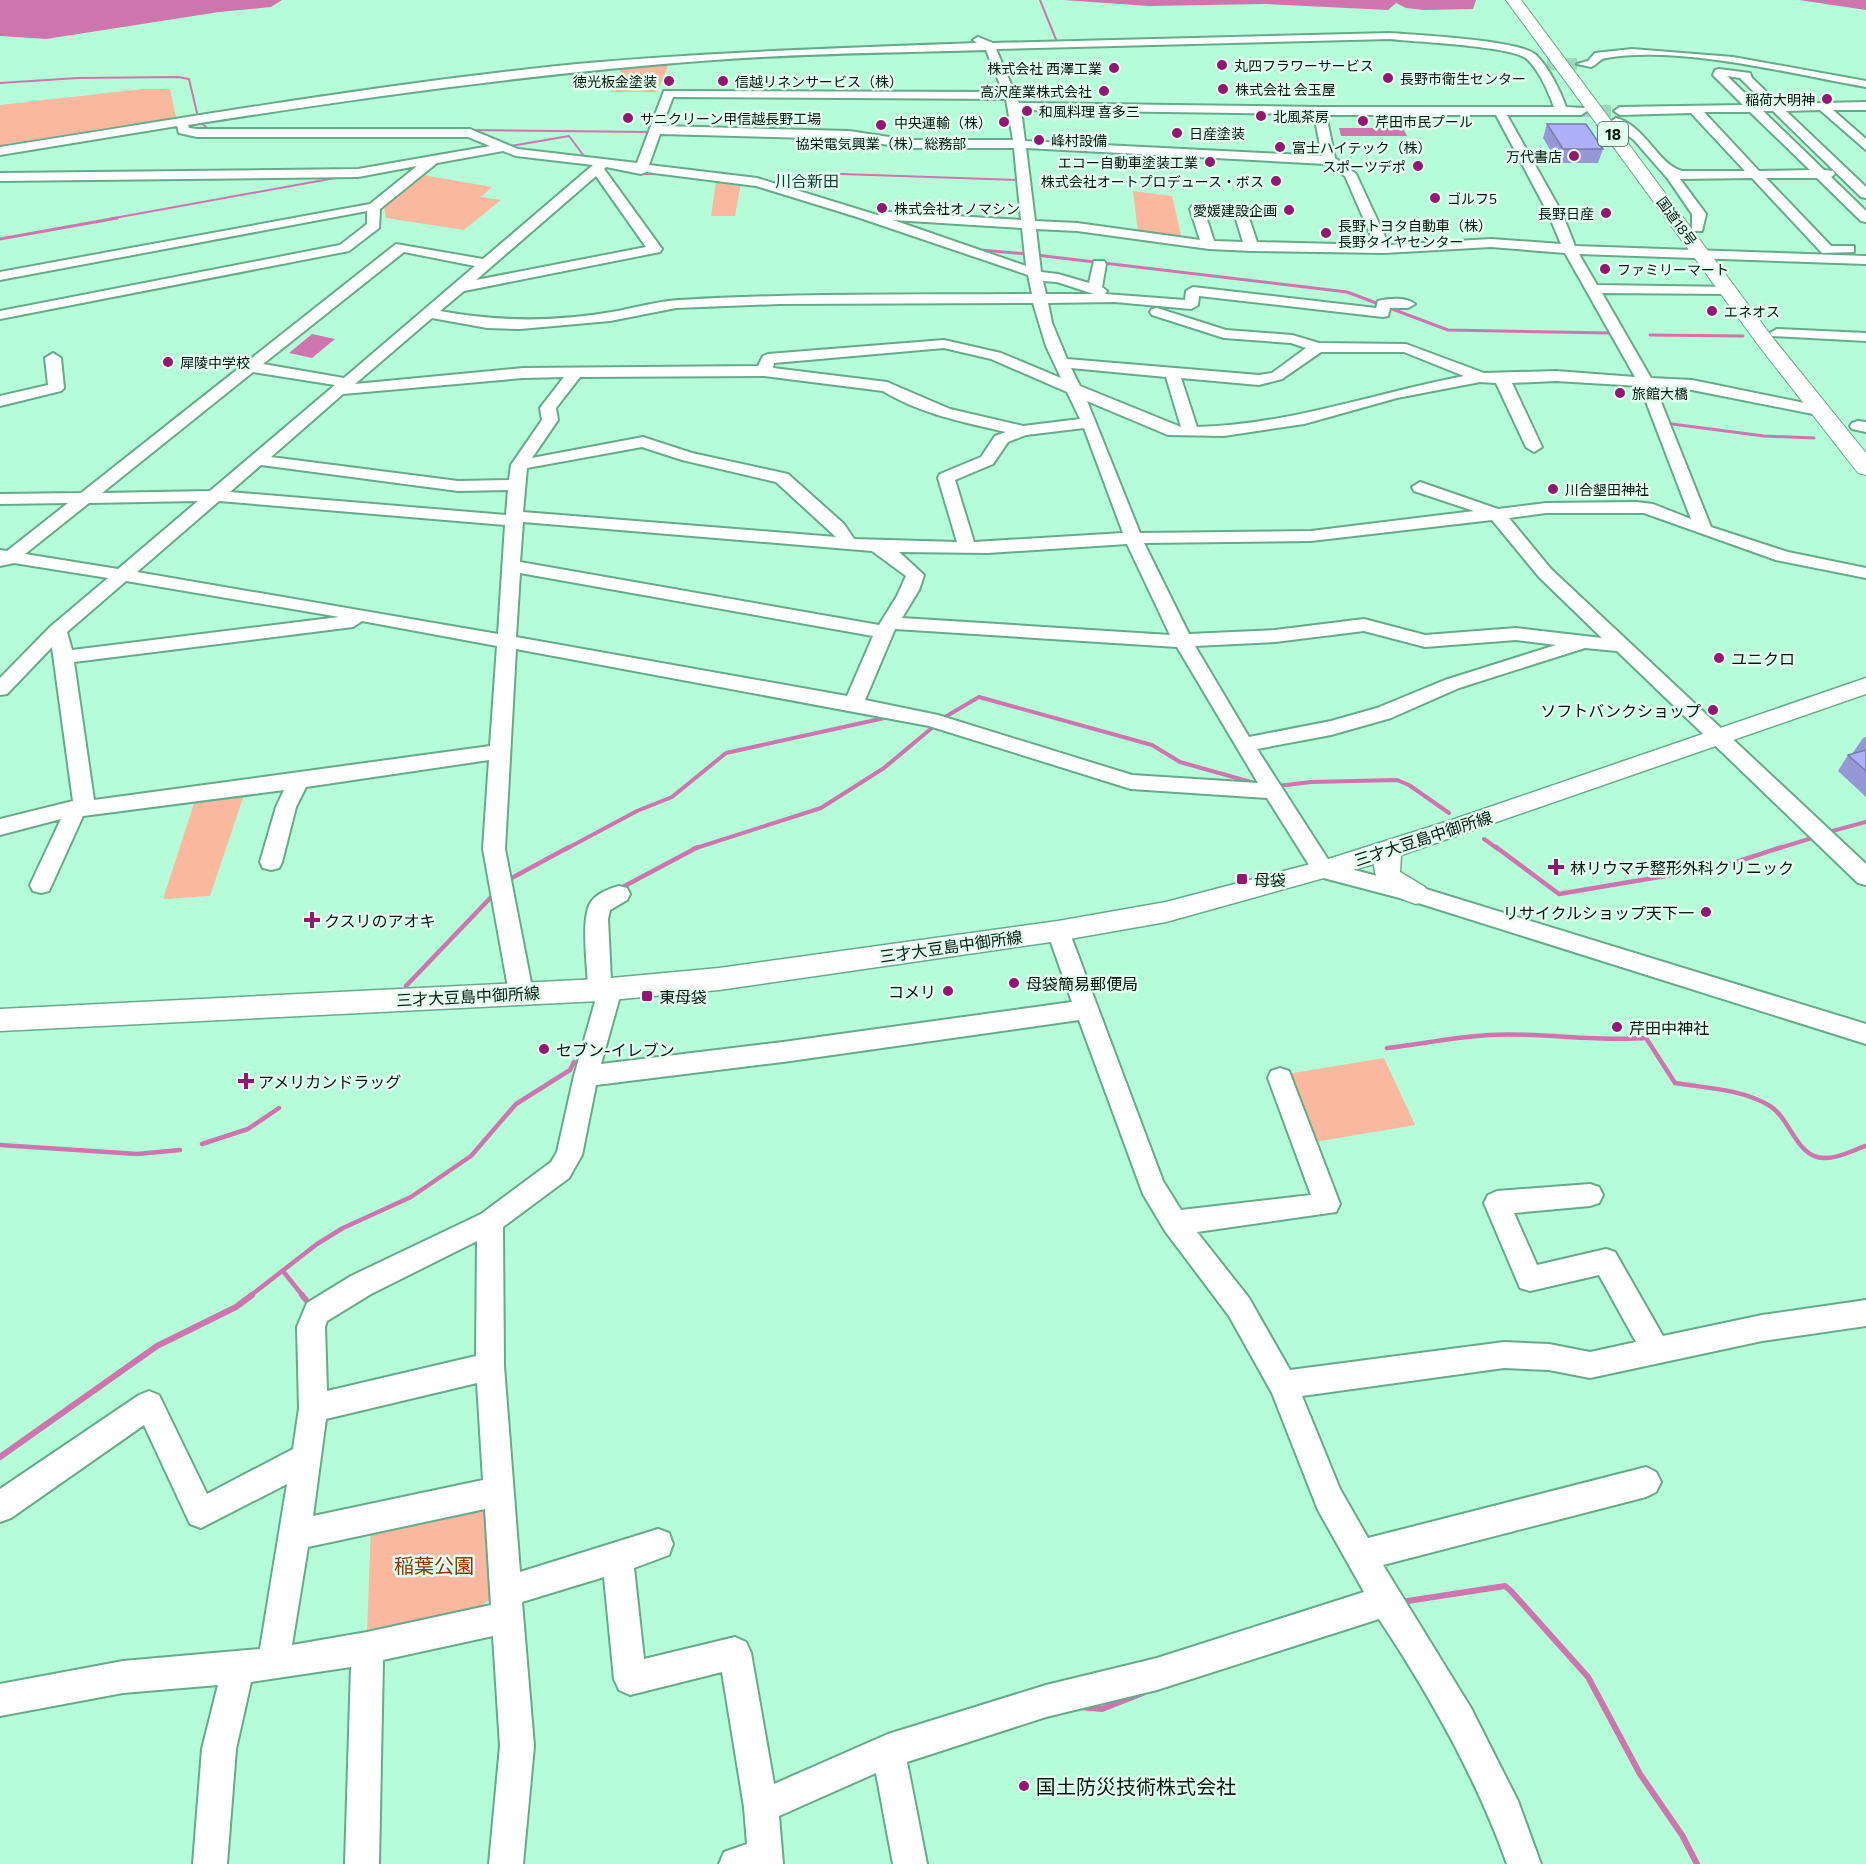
<svg xmlns="http://www.w3.org/2000/svg" width="1866" height="1864" viewBox="0 0 1866 1864" font-family="Commissioner,'Noto Sans JP',sans-serif">
  <rect width="100%" height="100%" fill="#b5fcd9"/>
  <path fill="#fab89e" d="M669,64L657,92H611L621,68Z
    M143,89H170L176,117L0,147V105Z
    M423,175L492,187L481,197L501,200L464,230L386,218L384,207Z
    M716,181L741,183L735,216H711Z
    M1133,191L1172,196L1182,239L1138,233Z
    M245,792L210,896L163,899L196,797Z
    M1384,1058L1415,1125L1315,1142L1287,1074Z
    M485,1502L498,1593L480,1607L367,1633L371,1527Z"/>
  <path fill="#ce75ae" d="M0,0H282L271,7L219,12L46,39L0,36Z
    M1063,0H1476L1473,9L1424,10L1406,8L1396,3L1388,10L1265,4L1149,6Z
    M1799,0H1866V10Z
    M1339,128H1403L1407,136H1341Z
    M312,334L335,339L312,358L289,353Z"/>
  <g fill="none" stroke-linecap="round" stroke-linejoin="round">
    <path stroke="#ce75ae" stroke-width="2" d="M1040,0L1057,42
      M0,83L78,78L178,77L189,79L197,113
      M199,122L209,129H219
      M470,130L650,132
      M511,146L569,136L587,160
      M643,174H669
      M841,174L1020,180
      M109,219L335,178"/>
    <path stroke="#ce75ae" stroke-width="3" d="M0,239L117,218
      M963,244L980,250L1028,254
      M1036,255L1347,292L1448,330L1610,333
      M1650,335L1743,336
      M1672,424L1764,436L1814,438"/>
    <path stroke="#ce75ae" stroke-width="4" d="M1278,786L1311,782L1397,780L1409,785L1449,813
      M1825,833L1866,822
      M1484,839L1498,849
      M566,849L637,811L672,797L726,753L889,717
      M693,849L821,808L884,768L945,717L979,697L1152,745L1180,762L1258,784
      M1777,849L1815,837"/>
    <path stroke="#ce75ae" stroke-width="4.5" d="M1496,847L1559,894L1724,866L1782,847
      M508,880L569,847
      M619,889L698,847
      M406,986L496,892
      M1387,1048C1421,1044 1455,1037 1489,1035C1541,1032 1594,1042 1646,1038L1675,1083C1706,1088 1742,1089 1770,1106C1791,1119 1797,1160 1826,1158C1840,1158 1853,1150 1866,1146
      M202,1144L248,1129L279,1108
      M0,1145L137,1154L180,1150
      M283,1271L303,1296
      M250,1296L317,1244L343,1228L411,1197L471,1156L516,1104L570,1070L574,1062"/>
    <path stroke="#ce75ae" stroke-width="6" d="M302,1295L306,1300
      M0,1457L157,1346L236,1307L252,1295
      M1401,1602L1505,1586L1510,1590L1588,1677L1640,1774L1682,1835L1697,1864
      M1080,1707L1102,1709L1143,1693"/>
    <path stroke="#9adaba" stroke-width="12" stroke-dasharray="12 6" stroke-linecap="butt" d="M1547,64H1583
      M1581,111H1620"/>
    <defs>
      <path id="minor" d="M1390,33C1416,35 1521,40 1536,55C1549,68 1560,90 1566,107L1585,108L1587,111L1581,115H1507L1562,213L1575,246L1866,256V264L1579,254L1597,285L1733,287L1735,290L1728,294L1602,293L1651,378L1692,380L1819,406L1821,409L1813,414L1692,390L1655,387L1711,527L1788,552L1866,568V578L1776,560L1644,513H1546L1509,518L1551,569L1866,864V885L1858,883L1617,651L1585,648L1459,688L1391,718L1331,735L1257,749L1331,864L1416,886L1866,1024V1044L1415,902L1316,876L1267,798L1131,789L929,726L516,649L505,849L533,993L529,1000L521,1002L513,1000L509,993L483,849L489,760L306,787L296,807L282,862L279,868L271,870L263,868L260,862L276,807L284,790L83,816L49,891L41,893L33,891L30,885L61,819L0,835V819L73,801L52,647L7,694L0,695V678L50,627L108,578L14,563L0,566V550L7,551L68,503L0,504V494L81,493L396,244L483,259L593,165L516,156L503,151L437,163L380,209L379,228L349,251L0,319V311L340,245L367,224V211L0,280V272L370,204L417,166L358,177L0,181V173L358,169L490,146L468,137H197L179,133L177,126L0,155V147C192,117 384,83 577,64C710,52 843,48 977,43L973,40L978,37L993,43ZM1390,39C1415,42 1513,46 1527,59C1539,70 1549,93 1554,107H1319L1019,103L996,49ZM986,50L1003,92L664,91L637,163L518,149L470,129H197L189,128L188,125C363,97 538,73 714,60C804,53 895,53 986,50ZM673,97L1006,99L1013,140H909L849,131L662,126ZM1021,110L1314,114L1322,156L1025,141ZM1326,115H1496L1548,213L1561,244L1491,239L1389,245L1356,174L1335,158ZM660,134L849,139L909,148H1014L1021,220L887,212L877,215L757,178L649,165ZM1026,148L1326,164L1345,176L1375,245L1257,242L1246,209L1239,205L1192,206L1190,209L1200,240L1077,223L1035,221ZM606,167L641,174L646,172L756,186L857,217L1028,275L1032,294C914,295 797,293 680,300C657,301 635,308 612,312C554,322 499,322 440,311L464,291L660,252L662,249L604,169ZM596,176L646,247L476,280ZM1205,213H1234L1243,242L1214,241ZM893,220L1022,228L1026,266ZM1036,229L1077,231L1209,249L1252,251L1384,253L1491,247L1565,253L1635,377L1556,371L1484,373L1406,344L1319,343L1292,335L1226,330L1157,308L1152,309L1150,312L1152,315L1224,338L1291,343L1306,348L1272,373L1259,375L1067,359L1052,323L1048,303L1115,302L1191,309L1198,305L1199,296L1383,317L1388,316L1390,308H1408L1415,304C1407,297 1389,298 1378,301L1376,308L1193,287L1186,291L1185,300L1105,294L1107,291L1102,287L1106,264L1104,261H1094L1089,283L1058,274L1041,272ZM404,252L475,266L344,378L263,364ZM1043,281L1057,282L1094,294H1046ZM1033,303L1046,346L1061,378L1001,353L944,340L768,354L763,356L758,366L523,368L355,384L432,318L487,328L520,329L610,321L676,308L779,304ZM944,348L991,359L1067,392L1080,419L1023,426L950,409L887,382L773,368L774,363ZM1321,352H1404L1464,376C1375,393 1288,425 1197,427L1181,378L1259,385L1282,379ZM1071,368L1166,377L1181,427L1080,386ZM253,372L335,385L210,491L102,493ZM764,376L883,391C921,414 963,422 1006,432L995,436L981,457L940,474L938,478L957,542L854,539L844,524L788,474L692,453L649,439L643,437L532,458L558,420L556,408L580,377ZM564,377L540,408L542,420L511,465L509,480L458,481L271,457L343,394L523,378ZM1480,382L1496,383L1526,447L1534,452L1542,447L1512,383L1556,381L1640,386L1691,519L1653,504L1636,502L1546,503L1498,509L1420,482L1412,487L1414,491L1474,511L1311,531L1140,533L1087,401L1168,435L1224,436L1304,424L1397,398ZM1084,428L1123,533L974,542L955,480L993,464L1008,442L1026,435ZM642,447L682,460L776,482L836,537L523,512L527,468ZM261,465L458,491L508,490L506,515L230,492ZM198,501L118,569L25,554L89,503ZM219,501L505,525L498,634L137,572ZM1492,520L1539,577L1602,638L1516,628L1425,635L1364,619L1275,630L1189,634L1144,543L1311,541ZM523,522L872,551L906,576L897,596L879,625L520,562ZM1127,544L1170,635L902,618L919,590L924,575L899,552L988,553ZM520,573L873,636L847,696L516,637ZM126,581L322,614L339,617L72,650L67,632ZM362,621L497,646L490,746L94,800L74,662L353,627ZM895,629L1177,647L1258,783L1132,775L938,715L865,700ZM1364,631L1425,647L1516,640L1556,645L1445,680L1377,708L1331,721L1249,737L1195,646L1275,642Z
        M1632,49L1733,57L1866,81V87C1791,74 1680,45 1606,58C1599,59 1597,65 1591,67L1577,64L1588,61L1595,53Z
        M1719,69L1750,73L1752,78L1779,104L1866,102V110H1833L1866,139V150L1820,110L1786,111L1866,187V198L1861,197L1773,111H1763L1824,170L1833,171L1835,174L1831,177L1866,211V222L1861,221L1817,178H1766L1831,246H1854V252L1822,253L1752,178L1680,179L1706,214L1702,231H1692V214L1668,179L1634,140L1610,122L1616,118C1646,126 1657,164 1682,171H1745L1691,113L1620,115L1614,111L1620,107L1743,105L1713,75L1715,70ZM1727,76L1740,78L1766,104H1756ZM1704,112H1750L1810,170L1759,171Z
        M1777,329L1866,333V341L1772,336L1770,333Z
        M53,353L61,358L64,388L61,391L0,406V396L48,385L45,358Z
        M1858,421L1866,422V432L1852,429L1850,426L1852,423Z
        M619,886L627,888L630,894L627,900L610,910L608,919L611,980L618,983L622,989L601,1064L783,1042L1072,1002L1047,931L1050,925L1058,922L1066,925L1069,931L1163,1181L1181,1210L1311,1195L1268,1078L1271,1071L1280,1068L1289,1071L1340,1204L1336,1212L1197,1232L1249,1298L1290,1370L1504,1342L1549,1344L1590,1352L1636,1342L1599,1275L1530,1291L1520,1288L1484,1203L1488,1195L1497,1191L1590,1184L1599,1187L1603,1195L1599,1203L1590,1206L1514,1213L1537,1265L1606,1249L1615,1252L1663,1336L1762,1315L1866,1300V1326L1762,1341L1590,1378L1549,1370L1504,1368L1302,1396L1340,1489L1368,1538L1646,1467L1656,1472L1661,1482L1656,1492L1646,1497L1383,1565L1471,1708L1518,1801L1541,1864H1507C1476,1777 1430,1696 1379,1619L1157,1690L1046,1717L907,1762L927,1864H893L876,1773L779,1816L783,1864H719L724,1852L747,1844L744,1807L722,1672L630,1695L619,1690L614,1679L604,1577L522,1602L534,1746L523,1864H489L500,1746L493,1636L383,1660L379,1864H345L351,1667L251,1682L236,1749L227,1864H193L202,1749L218,1685L123,1693L0,1716V1684L123,1661L260,1649L287,1484L201,1528L190,1524L144,1425L11,1518L0,1522V1489L139,1395L149,1391L159,1395L207,1494L293,1449L299,1408L297,1327L307,1303L351,1276L481,1214L551,1162L557,1152L574,1076L596,998L588,990C588,969 580,918 591,902C596,894 610,888 619,886ZM1079,1020L1143,1194L1165,1231L1229,1316L1272,1393L1318,1510L1364,1592L1157,1658L1046,1685L888,1734L774,1784L751,1653L746,1642L735,1637L644,1659L634,1568L669,1555L673,1544L669,1533L658,1529L520,1572L504,1366L503,1227L569,1178L582,1155L596,1085L783,1062ZM477,1241L476,1356L327,1391L325,1327L327,1321L371,1294ZM477,1383L483,1480L313,1516L326,1419ZM485,1509L491,1605L367,1632L292,1645L308,1547Z"/>
      <path id="major" d="M1866,678V694L1401,855L1400,872L1425,887L1429,894L1425,901L1416,904C1397,898 1374,887 1374,864L1166,922L1058,941L719,990L600,1001L0,1031V1009L600,979L719,968L1058,921L1166,902L1322,861L1452,820Z"/>
      <path id="highway" d="M1506,0H1521L1773,338L1866,453V475L1858,473L1759,346Z"/>
    </defs>
    <use href="#minor" stroke="#65ab8a" stroke-width="4"/>
    <use href="#major" stroke="#65ab8a" stroke-width="3"/>
    <use href="#highway" stroke="#65ab8a" stroke-width="2"/>
    <use href="#minor" fill="#fff" fill-rule="evenodd"/>
    <use href="#major" fill="#fff" fill-rule="evenodd"/>
    <use href="#highway" fill="#fff" fill-rule="evenodd"/>
  </g>
  <path fill="#9697d7" d="M1547,124L1603,149L1598,163H1558L1543,138Z
    M1866,737V797L1838,771L1848,755L1852,754L1863,738Z"/>
  <path fill="#aeb0fa" stroke="#7a7baf" stroke-width="1.5" d="M1547,124H1586L1603,149H1563Z
    M1866,750V771L1848,755Z"/>
  <g fill="#931671" stroke="#e3fff0" stroke-width="2">
    <circle cx="1222" cy="65" r="6"/>
    <circle cx="1114" cy="68" r="6"/>
    <circle cx="1388" cy="78" r="6"/>
    <circle cx="669" cy="81" r="6"/>
    <circle cx="723" cy="81" r="6"/>
    <circle cx="1223" cy="89" r="6"/>
    <circle cx="1104" cy="91" r="6"/>
    <circle cx="1827" cy="99" r="6"/>
    <circle cx="1027" cy="111" r="6"/>
    <circle cx="1261" cy="116" r="6"/>
    <circle cx="628" cy="118" r="6"/>
    <circle cx="1363" cy="121" r="6"/>
    <circle cx="1004" cy="122" r="6"/>
    <circle cx="881" cy="125" r="6"/>
    <circle cx="1177" cy="133" r="6"/>
    <circle cx="1039" cy="140" r="6"/>
    <circle cx="1280" cy="147" r="6"/>
    <circle cx="1574" cy="156" r="6"/>
    <circle cx="1210" cy="162" r="6"/>
    <circle cx="1418" cy="166" r="6"/>
    <circle cx="1276" cy="181" r="6"/>
    <circle cx="1435" cy="198" r="6"/>
    <circle cx="882" cy="208" r="6"/>
    <circle cx="1289" cy="210" r="6"/>
    <circle cx="1606" cy="213" r="6"/>
    <circle cx="1326" cy="233" r="6"/>
    <circle cx="1605" cy="269" r="6"/>
    <circle cx="1712" cy="311" r="6"/>
    <circle cx="168" cy="362" r="6"/>
    <circle cx="1620" cy="393" r="6"/>
    <circle cx="1553" cy="489" r="6"/>
    <circle cx="1719" cy="658" r="6"/>
    <circle cx="1713" cy="710" r="6"/>
    <path d="M1553 858h6v6h6v6h-6v6h-6v-6h-6v-6h6z"/>
    <rect x="1236" y="873" width="12" height="12" rx="3"/>
    <circle cx="1706" cy="912" r="6"/>
    <path d="M309 911h6v6h6v6h-6v6h-6v-6h-6v-6h6z"/>
    <circle cx="1014" cy="983" r="6"/>
    <circle cx="948" cy="991" r="6"/>
    <rect x="641" y="990" width="12" height="12" rx="3"/>
    <circle cx="1617" cy="1027" r="6"/>
    <circle cx="544" cy="1049" r="6"/>
    <path d="M243 1072h6v6h6v6h-6v6h-6v-6h-6v-6h6z"/>
    <circle cx="1024" cy="1786" r="6"/>
  </g>
  <g text-anchor="middle" dominant-baseline="central" stroke-width="5" stroke-linejoin="round" paint-order="stroke">
    <g font-size="14" fill="#00170c" stroke="#e3fff0" text-anchor="start">
      <text x="1234" y="65">丸四フラワーサービス</text>
      <text x="1102" y="68" text-anchor="end">株式会社 西澤工業</text>
      <text x="1400" y="78">長野市衛生センター</text>
      <text x="657" y="81" text-anchor="end">徳光板金塗装</text>
      <text x="735" y="81">信越リネンサービス（株）</text>
      <text x="1235" y="89">株式会社 会玉屋</text>
      <text x="1092" y="91" text-anchor="end">高沢産業株式会社</text>
      <text x="1815" y="99" text-anchor="end">稲荷大明神</text>
      <text x="1039" y="111">和風料理 喜多三</text>
      <text x="1273" y="116">北風茶房</text>
      <text x="640" y="118">サニクリーン甲信越長野工場</text>
      <text x="1375" y="121">芹田市民プール</text>
      <text x="992" y="122" text-anchor="end">中央運輸（株）</text>
      <text x="1189" y="133">日産塗装</text>
      <text x="1051" y="140">峰村設備</text>
      <text x="881" y="143" text-anchor="middle">協栄電気興業（株） 総務部</text>
      <text x="1292" y="147">富士ハイテック（株）</text>
      <text x="1562" y="156" text-anchor="end">万代書店</text>
      <text x="1198" y="162" text-anchor="end">エコー自動車塗装工業</text>
      <text x="1406" y="166" text-anchor="end">スポーツデポ</text>
      <text x="1264" y="181" text-anchor="end">株式会社オートプロデュース・ボス</text>
      <text x="1447" y="198">ゴルフ5</text>
      <text x="894" y="208">株式会社オノマシン</text>
      <text x="1277" y="210" text-anchor="end">愛媛建設企画</text>
      <text x="1594" y="213" text-anchor="end">長野日産</text>
      <text x="1338" y="225">長野トヨタ自動車（株）<tspan x="1338" dy="16">長野タイヤセンター</tspan></text>
      <text x="1617" y="269">ファミリーマート</text>
      <text x="1724" y="311">エネオス</text>
      <text x="180" y="362">犀陵中学校</text>
      <text x="1632" y="393">旅館大橋</text>
      <text x="1565" y="489">川合墾田神社</text>
    </g>
    <g font-size="14" fill="#00170c" stroke="#e3fff0">
      <text transform="translate(1677 221) rotate(54)">国道18号</text>
    </g>
    <rect fill="#e3fff0" stroke="#445d50" stroke-width="1.5" x="1598" y="122" width="30" height="24" rx="4.5"/>
    <g font-size="15" font-weight="bold" fill="#00170c">
      <text x="1613" y="134">18</text>
    </g>
    <g font-size="16" fill="#033f2a" stroke="#e3fff0">
      <text x="807" y="180">川合新田</text>
    </g>
    <g font-size="16" fill="#00170c" stroke="#e3fff0" text-anchor="start">
      <text x="1731" y="658">ユニクロ</text>
      <text x="1701" y="710" text-anchor="end">ソフトバンクショップ</text>
      <text x="1570" y="867">林リウマチ整形外科クリニック</text>
      <text x="1254" y="879">母袋</text>
      <text x="1694" y="912" text-anchor="end">リサイクルショップ天下一</text>
      <text x="324" y="920">クスリのアオキ</text>
      <text x="1026" y="983">母袋簡易郵便局</text>
      <text x="936" y="991" text-anchor="end">コメリ</text>
      <text x="659" y="996">東母袋</text>
      <text x="1629" y="1027">芹田中神社</text>
      <text x="556" y="1049">セブン-イレブン</text>
      <text x="258" y="1081">アメリカンドラッグ</text>
    </g>
    <g font-size="16" fill="#00170c" stroke="#e3fff0">
      <text transform="translate(1423 838) rotate(-18)">三才大豆島中御所線</text>
      <text transform="translate(951 946) rotate(-8)">三才大豆島中御所線</text>
      <text transform="translate(468 996) rotate(-3)">三才大豆島中御所線</text>
    </g>
    <g font-size="20" fill="#8c3607" stroke="#e3fff0">
      <text x="434" y="1565">稲葉公園</text>
    </g>
    <g font-size="20" fill="#00170c" stroke="#e3fff0" text-anchor="start">
      <text x="1036" y="1786">国土防災技術株式会社</text>
    </g>
  </g>
</svg>
